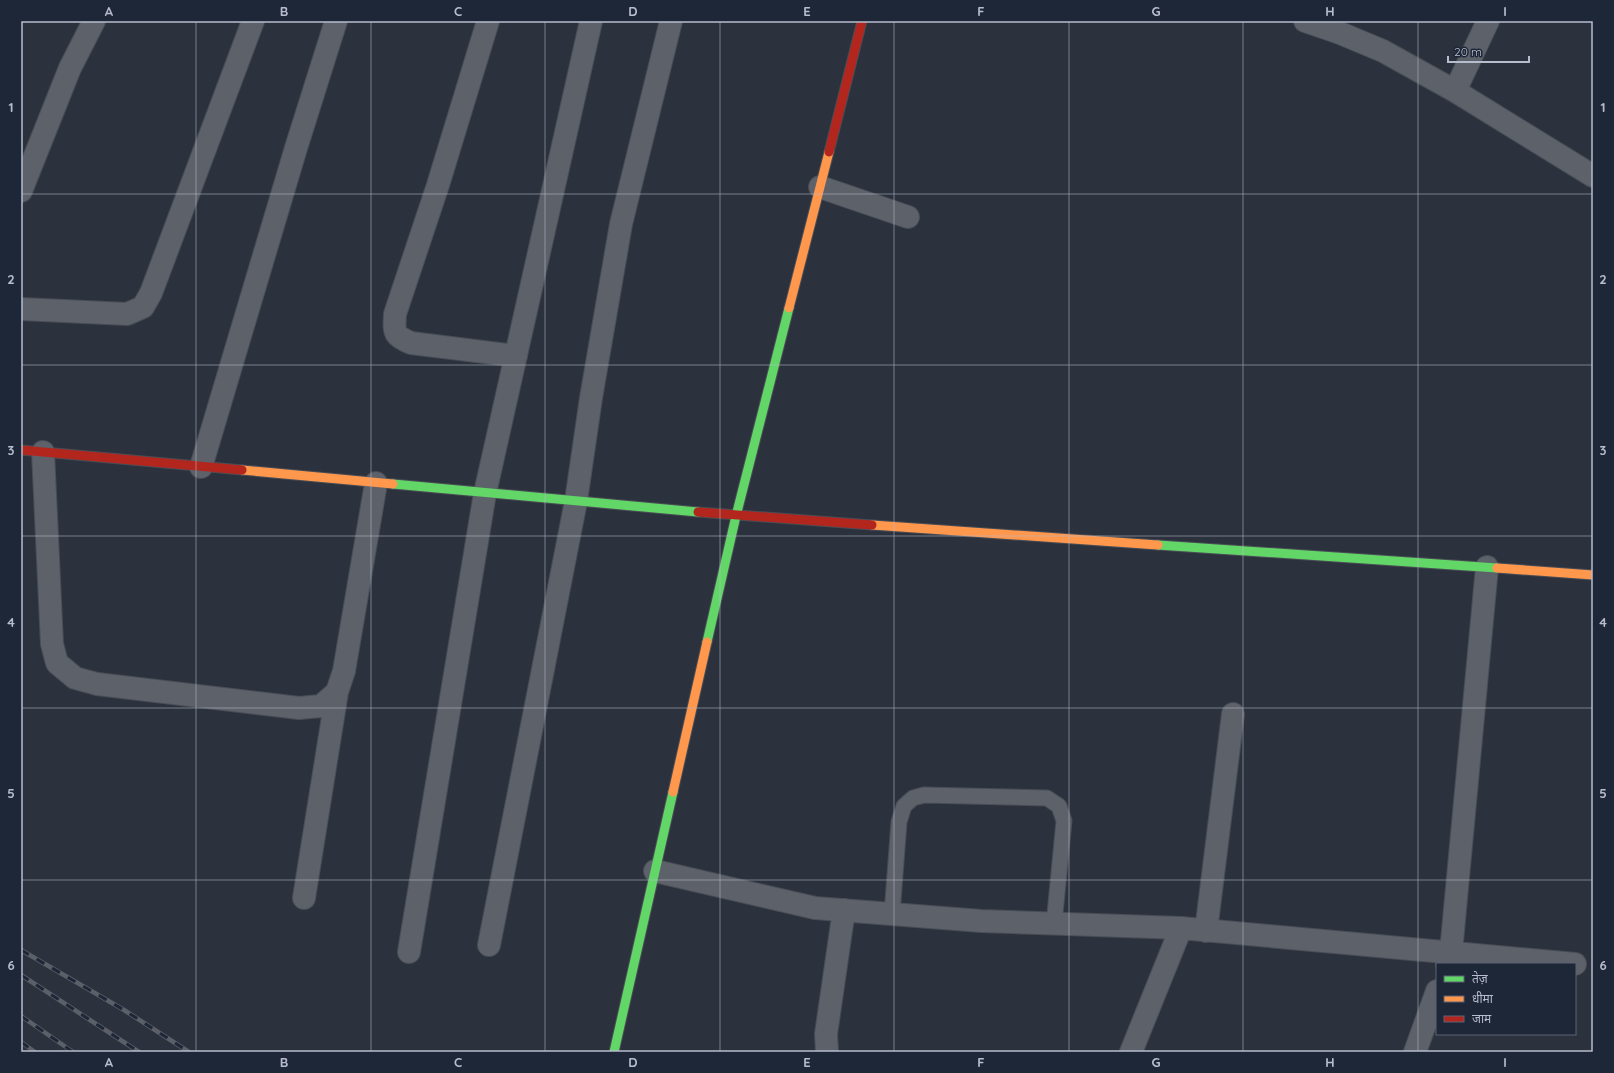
<svg xmlns="http://www.w3.org/2000/svg" width="1614" height="1073" viewBox="0 0 1614 1073" font-family="Quicksand,'Noto Sans Devanagari',sans-serif">
  <rect width="100%" height="100%" fill="#2c323d"/>
  <g fill="none" stroke-linecap="round" stroke-linejoin="round">
    <defs>
      <path id="lane" d="M892,914L899,822L904,806L913,798L924,795L1047,798L1059,806L1064,821L1054,924"/>
      <path id="street" d="M488,21L438,185L395,314C394,333 393,335 411,343L516,356
        M1305,21L1340,33L1383,51L1455,91L1593,176
        M1455,91L1488,21
        M820,187L908,217
        M21,191L70,68L94,21
        M21,309L127,314L143,307L151,293L253,21
        M43,452L52,644L57,663L75,678L97,684L299,708L321,706L337,692L344,671L376,483
        M201,467L296,148L336,21
        M655,871L815,908L981,921L1181,928L1575,964
        M304,898L337,692
        M1206,931L1233,714
        M489,945L576,501L591,398L621,224L671,21
        M409,952L485,493L591,21
        M1447,964L1451,952L1487,567
        M827,1052L826,1034L844,910
        M1131,1052L1181,928
        M1415,1052L1437,991"/>
      <path id="fast" d="M393,484L698,512
        M1158,545L1497,568
        M707,642L736,516L789,308
        M614,1052L673,792"/>
      <path id="slow" d="M789,308L829,152
        M242,470L393,484
        M872,525L1158,545
        M1497,568L1593,575
        M673,792L707,642"/>
      <path id="jam" d="M829,152L862,21
        M21,450L242,470
        M698,512L872,525"/>
    </defs>
    <use href="#lane" stroke="#494d55" stroke-width="17"/>
    <use href="#street" stroke="#494d55" stroke-width="24"/>
    <use href="#fast" stroke="#494d55" stroke-width="11"/>
    <use href="#slow" stroke="#494d55" stroke-width="11"/>
    <use href="#jam" stroke="#494d55" stroke-width="11"/>
    <use href="#lane" stroke="#5d616a" stroke-width="15"/>
    <use href="#street" stroke="#5d616a" stroke-width="22"/>
    <use href="#fast" stroke="#63d668" stroke-width="9"/>
    <use href="#slow" stroke="#ff974d" stroke-width="9"/>
    <use href="#jam" stroke="#b3261e" stroke-width="9"/>
    <defs>
      <path id="rail" d="M21,950L124,1010L189,1052
        M21,975L139,1052
        M21,1016L73,1052
        M21,1042L35,1052"/>
    </defs>
    <use href="#rail" stroke="#5b5f68" stroke-width="4.5"/>
    <use href="#rail" stroke="#1e2738" stroke-width="3" stroke-dasharray="9" stroke-linecap="butt"/>
  </g>
  <path fill="none" stroke="#b7bdcd" stroke-width="1" stroke-opacity="0.55" d="M196,21V1052M371,21V1052M545,21V1052M720,21V1052M894,21V1052M1069,21V1052M1243,21V1052M1418,21V1052M21,194H1593M21,365H1593M21,536H1593M21,708H1593M21,880H1593"/>
  <rect width="1614" height="1073" fill="none" stroke="#1e2738" stroke-width="44"/>
  <rect x="1436" y="963" width="140" height="72" fill="#1e2738" stroke="#5b6374"/>
  <rect x="1444" y="976" width="20" height="6" fill="#63d668" stroke="#5b6374"/>
  <text x="1472" y="983" font-size="12" fill="#b7bdcd">तेज़</text>
  <rect x="1444" y="996" width="20" height="6" fill="#ff974d" stroke="#5b6374"/>
  <text x="1472" y="1003" font-size="12" fill="#b7bdcd">धीमा</text>
  <rect x="1444" y="1016" width="20" height="6" fill="#b3261e" stroke="#5b6374"/>
  <text x="1472" y="1023" font-size="12" fill="#b7bdcd">जाम</text>
  <path d="M1448 56v6h81v-6" fill="none" stroke="#b7bdcd" stroke-width="2"/>
  <text x="1454" y="56" font-size="12" fill="#b7bdcd" stroke="#1e2738" stroke-width="3" paint-order="stroke">20 m</text>
  <rect x="22" y="22" width="1570" height="1029" fill="none" stroke="#b7bdcd" stroke-width="1.5"/>
  <g font-size="13" text-anchor="middle" font-weight="bold" fill="#b7bdcd">
    <text x="109" y="16">A</text>
    <text x="284" y="16">B</text>
    <text x="458" y="16">C</text>
    <text x="633" y="16">D</text>
    <text x="807" y="16">E</text>
    <text x="981" y="16">F</text>
    <text x="1156" y="16">G</text>
    <text x="1330" y="16">H</text>
    <text x="1505" y="16">I</text>
    <text x="11" y="112">1</text>
    <text x="1603" y="112">1</text>
    <text x="11" y="284">2</text>
    <text x="1603" y="284">2</text>
    <text x="11" y="455">3</text>
    <text x="1603" y="455">3</text>
    <text x="11" y="627">4</text>
    <text x="1603" y="627">4</text>
    <text x="11" y="798">5</text>
    <text x="1603" y="798">5</text>
    <text x="11" y="970">6</text>
    <text x="1603" y="970">6</text>
    <text x="109" y="1067">A</text>
    <text x="284" y="1067">B</text>
    <text x="458" y="1067">C</text>
    <text x="633" y="1067">D</text>
    <text x="807" y="1067">E</text>
    <text x="981" y="1067">F</text>
    <text x="1156" y="1067">G</text>
    <text x="1330" y="1067">H</text>
    <text x="1505" y="1067">I</text>
  </g>
</svg>
